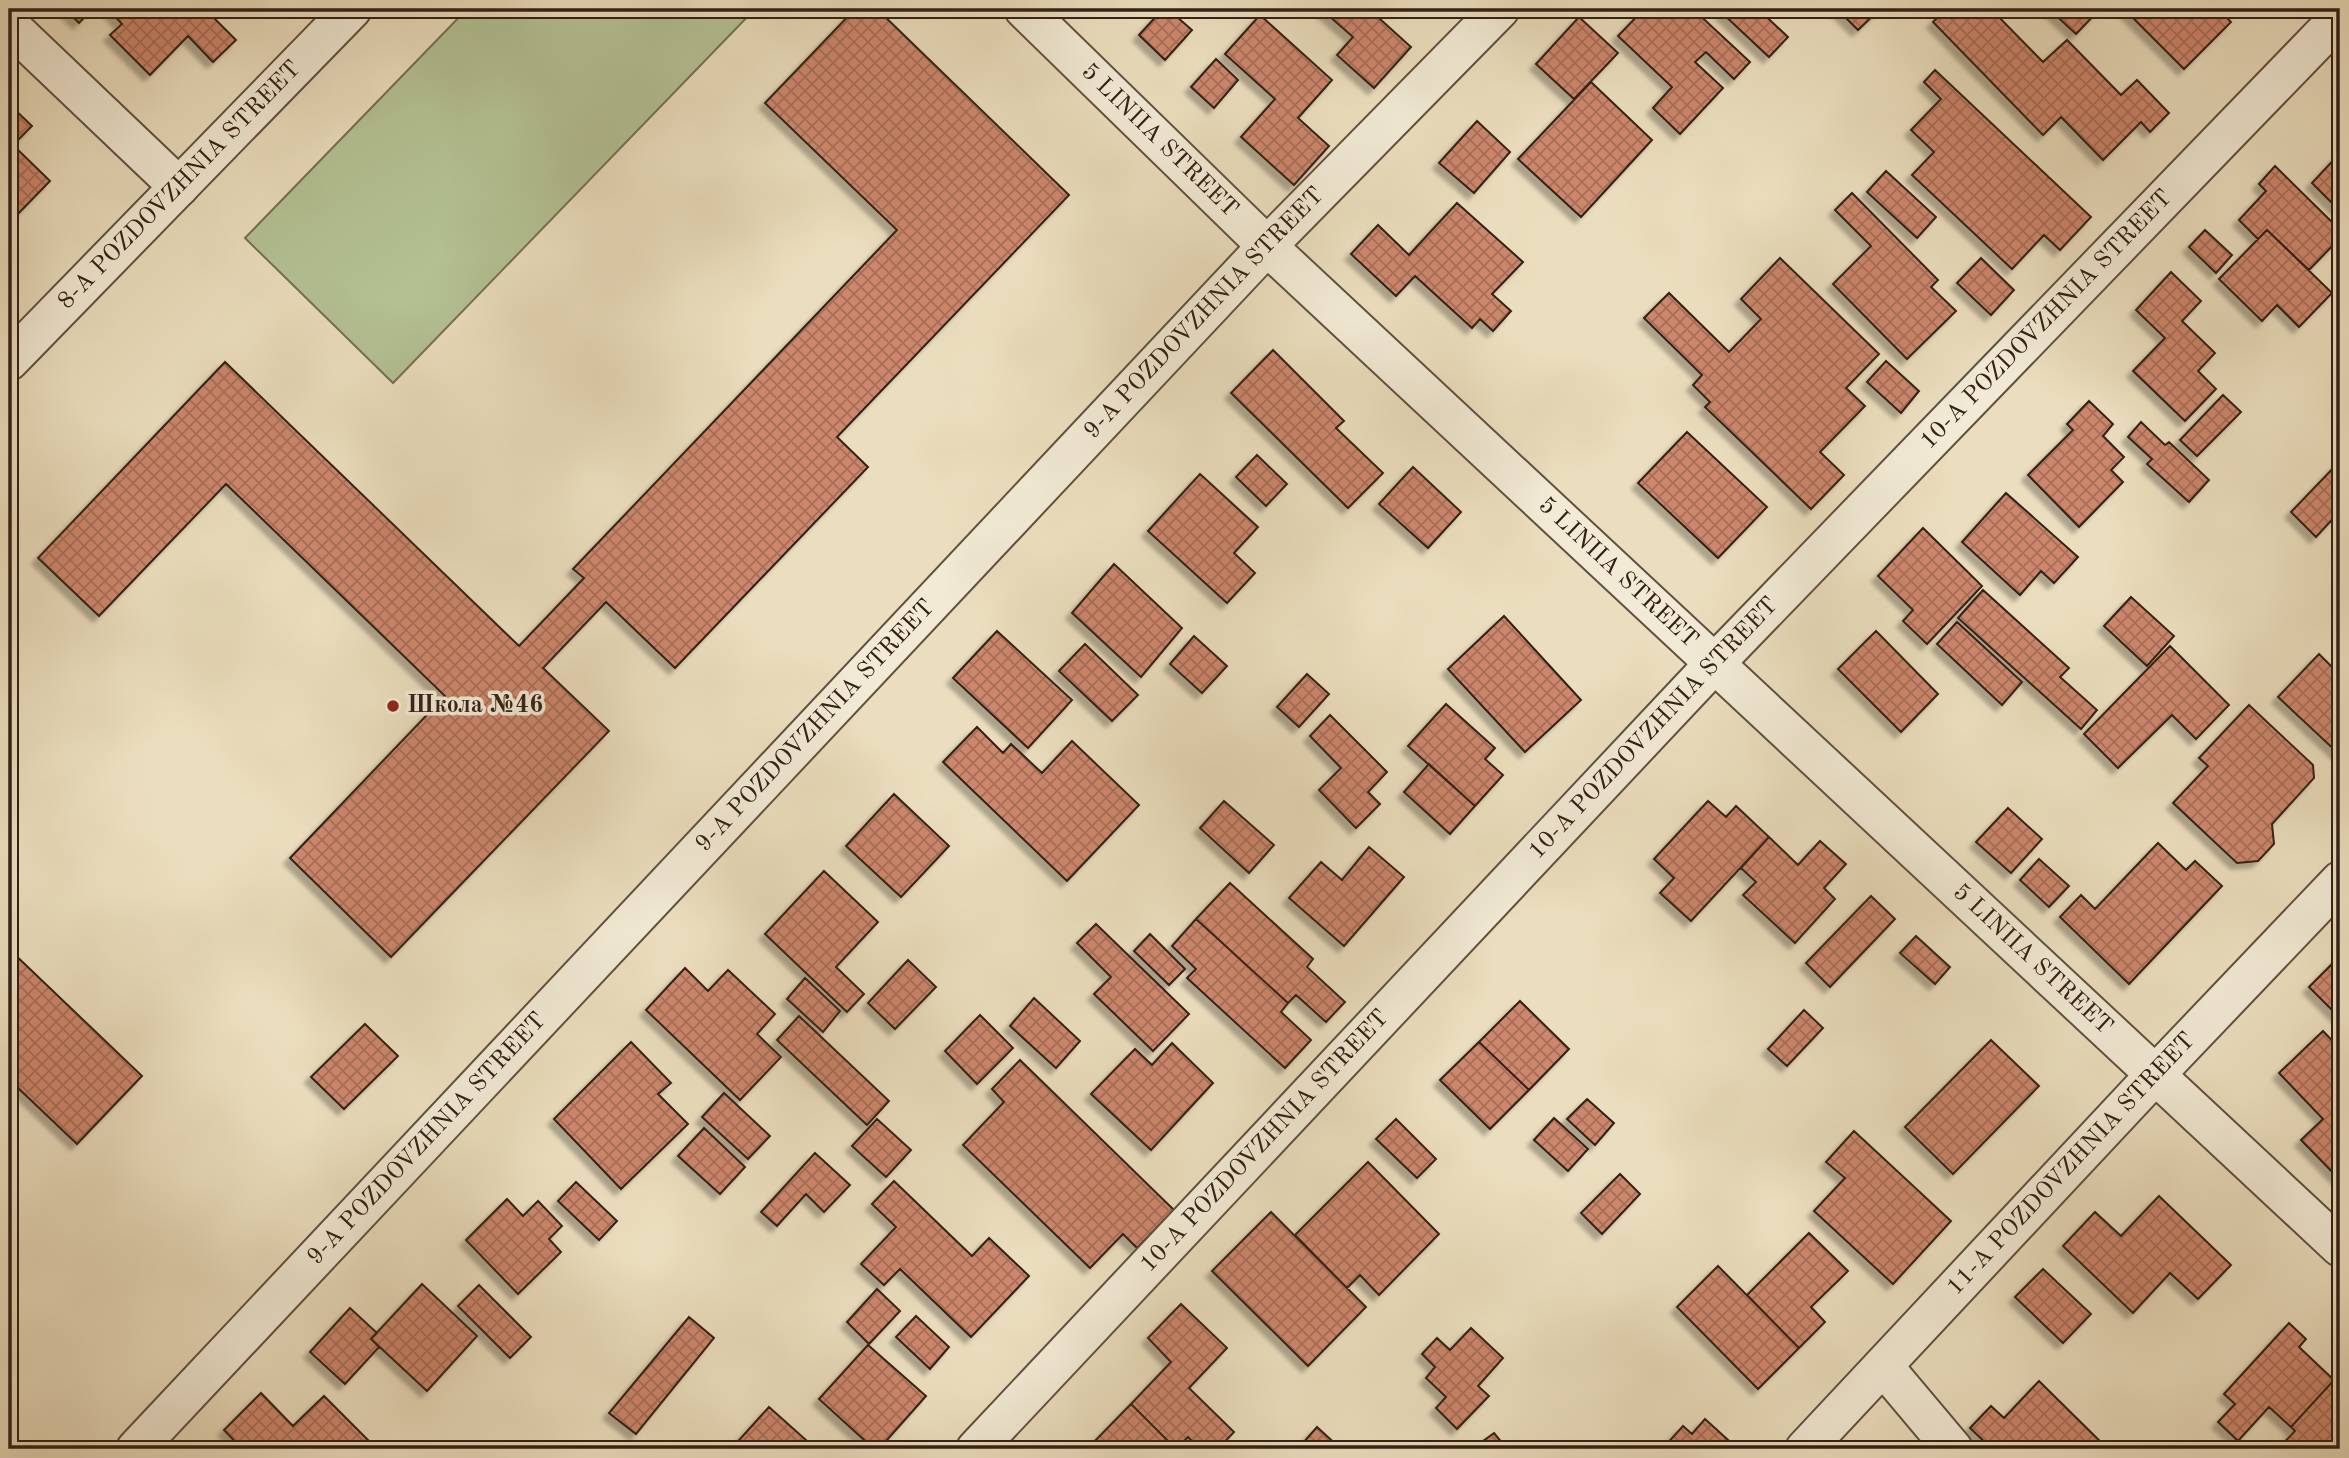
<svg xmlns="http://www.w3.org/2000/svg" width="2349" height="1458" viewBox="0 0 2349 1458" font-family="'Old Standard TT',serif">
  <defs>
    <pattern id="building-cross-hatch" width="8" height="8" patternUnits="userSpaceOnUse" patternTransform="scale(1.75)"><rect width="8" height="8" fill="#cd876c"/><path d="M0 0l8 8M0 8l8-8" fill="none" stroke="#a76e58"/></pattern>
    <filter id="shadow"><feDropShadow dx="-6" dy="6" stdDeviation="2" flood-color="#0004"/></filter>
  </defs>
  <rect width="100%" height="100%" fill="#ebdebe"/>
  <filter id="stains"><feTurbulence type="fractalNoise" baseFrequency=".00286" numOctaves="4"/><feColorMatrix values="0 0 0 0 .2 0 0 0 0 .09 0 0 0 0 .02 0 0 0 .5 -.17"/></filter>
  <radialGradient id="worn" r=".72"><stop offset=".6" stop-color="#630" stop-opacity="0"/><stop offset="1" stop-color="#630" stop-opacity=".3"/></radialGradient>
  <path fill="#b4c294" stroke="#747155" stroke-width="2" d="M467,9H755L393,383L245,238Z"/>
  <path fill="url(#building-cross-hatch)" stroke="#332016" stroke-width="2" filter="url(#shadow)" d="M65,9H92L79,23Z
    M114,9H205L236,40L213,62L188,36L150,75L110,35L122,24L111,12Z
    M855,9H877L1069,195L837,437L868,467L675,668L606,602L543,668L609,731L391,957L290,858L445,696L226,484L99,616L38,558L225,362L519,646L584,578L573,569L897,230L765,103Z
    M1163,9H1168L1192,30L1165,60L1139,35Z
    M1321,9H1369L1411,47L1374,88L1337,55L1353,37Z
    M1644,9H1693L1750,62L1734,79L1706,52L1695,62L1723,88L1680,134L1653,108L1672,87L1618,36Z
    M1726,9H1758L1788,37L1769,57L1722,13Z
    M1837,9H1880L1858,30Z
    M1946,9H1991L2043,62L2067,40L2121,95L2137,80L2169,113L2150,132L2141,122L2103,160L2061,117L2043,135L1933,22Z
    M2049,9H2100L2076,34Z
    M2124,9H2218L2231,22L2184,69Z
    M1260,15L1332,80L1298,118L1329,146L1294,185L1241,137L1275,99L1225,54Z
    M1579,17L1618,53L1574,99L1536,64Z
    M1216,59L1238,80L1214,108L1191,87Z
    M1935,70L2091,217L2060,250L2044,235L2012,269L1912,175L1934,152L1911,130L1941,99L1924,82Z
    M1591,82L1652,140L1581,217L1518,159Z
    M9,104L32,126L13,145L50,181L11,221L9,219Z
    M1477,121L1510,152L1474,193L1439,163Z
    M2340,153V211L2312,183Z
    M2275,166L2340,230V238L2309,270L2267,230L2258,239L2239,220L2266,191L2259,184Z
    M1886,171L1936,217L1917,238L1867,192Z
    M1852,193L1938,280L1931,287L1956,311L1907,359L1833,284L1871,246L1835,210Z
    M1457,203L1523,262L1492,294L1511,311L1493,331L1480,319L1472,328L1415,276L1396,296L1351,254L1378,225L1409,255Z
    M2205,230L2232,255L2216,273L2189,247Z
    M2267,230L2332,293L2299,327L2277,305L2262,321L2219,279Z
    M1780,258L1879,354L1846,388L1865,406L1820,452L1844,475L1811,509L1705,407L1710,402L1693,385L1702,375L1644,318L1669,293L1729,352L1761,319L1741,299Z
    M1981,258L2014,290L1991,315L1957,283Z
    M2171,272L2201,301L2182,321L2215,353L2198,371L2216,389L2185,421L2133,371L2165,338L2136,310Z
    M1273,350L1344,421L1336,428L1383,473L1348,508L1231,393Z
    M1886,361L1919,391L1901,413L1867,382Z
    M2223,395L2241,412L2197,456L2180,440Z
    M2089,401L2113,424L2103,436L2124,457L2111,470L2123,482L2079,527L2028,475L2073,430L2067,424Z
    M2141,422L2165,445L2169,442L2209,480L2189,502L2147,464L2152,459L2128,437Z
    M1687,432L1767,507L1718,558L1638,483Z
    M1257,455L1287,484L1266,506L1236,477Z
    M2340,461V511L2316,537L2291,512Z
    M1413,467L1461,512L1428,548L1379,504Z
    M1200,474L1258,527L1234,553L1255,573L1227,603L1148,531Z
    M2006,493L2078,557L2054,583L2041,571L2020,595L1962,542Z
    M1923,528L1982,586L1927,644L1903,621L1913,610L1878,576Z
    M1114,564L1182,628L1141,677L1072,613Z
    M1983,590L2069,668L2060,677L2097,710L2081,729L1958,618Z
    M2131,597L2174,636L2147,666L2104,626Z
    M1504,616L1581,700L1525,752L1448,669Z
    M1957,622L2022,682L2002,705L1937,644Z
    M997,631L1072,700L1028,748L953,678Z
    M1876,631L1938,694L1901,732L1838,669Z
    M1194,636L1227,666L1202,693L1170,664Z
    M1085,644L1138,695L1112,721L1059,671Z
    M2170,646L2229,705L2196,739L2172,715L2118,768L2084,734Z
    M2319,654L2337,672L2340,669V755L2278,697Z
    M1307,674L1329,694L1299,727L1277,707Z
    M1446,704L1495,748L1485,759L1503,775L1475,806L1408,746Z
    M2249,705L2313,765L2314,778L2272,824L2274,844L2258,861L2237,863L2173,803L2208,766L2199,758Z
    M1330,715L1387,772L1368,792L1380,804L1356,828L1319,790L1341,768L1310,736Z
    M977,727L1003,753L1011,744L1042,773L1072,741L1139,805L1067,881L943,762Z
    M1429,764L1475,806L1450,834L1404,792Z
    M894,794L949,846L901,897L846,846Z
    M1224,801L1274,845L1249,873L1200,828Z
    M1708,801L1726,817L1736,806L1769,837L1691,921L1660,893L1674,878L1654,859Z
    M2008,808L2042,839L2011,873L1976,842Z
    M1769,837L1798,865L1820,841L1846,864L1824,888L1835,899L1795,943L1743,895L1756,882L1741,868Z
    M2158,843L2186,870L2195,861L2222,886L2129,984L2060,917L2081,895L2095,909Z
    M1369,847L1404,877L1344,946L1289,898L1321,862L1342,880Z
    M2039,859L2069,886L2049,907L2020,880Z
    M824,871L878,922L836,967L864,994L847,1012L765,934Z
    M1230,883L1313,959L1307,967L1345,1002L1326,1022L1296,995L1288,1003L1196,919Z
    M1871,896L1895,919L1830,987L1806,963Z
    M1196,919L1288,1003L1281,1012L1311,1040L1285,1068L1187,978L1196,969L1172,946Z
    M1096,924L1189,1014L1153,1051L1094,994L1111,977L1077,943Z
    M1150,934L1185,969L1169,985L1134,951Z
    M1916,936L1950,967L1935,984L1900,953Z
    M10,950L142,1076L77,1144L18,1088L9,1098Z
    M2340,956V1018L2309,987Z
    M908,960L936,987L895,1029L868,1003Z
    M685,968L708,991L728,970L775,1014L757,1034L781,1057L740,1100L646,1010Z
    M805,978L840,1011L823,1032L787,999Z
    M1034,998L1080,1041L1056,1068L1010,1026Z
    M1520,1001L1569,1049L1529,1090L1479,1042Z
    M1804,1010L1823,1028L1787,1066L1768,1049Z
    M980,1015L1013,1048L977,1084L945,1051Z
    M799,1016L889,1101L867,1125L777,1040Z
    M365,1024L398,1056L344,1109L311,1077Z
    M2323,1031L2340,1049V1109L2336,1113L2340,1118V1175L2338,1178L2301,1140L2323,1119L2279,1073Z
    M1991,1040L2039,1086L1953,1174L1905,1127Z
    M631,1042L671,1083L658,1094L688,1124L621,1189L554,1119Z
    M1479,1042L1529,1090L1490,1129L1440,1080Z
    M1172,1043L1213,1083L1151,1150L1091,1094L1135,1049L1152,1065Z
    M1020,1060L1174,1210L1137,1248L1123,1234L1090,1268L963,1145L1004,1102L992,1089Z
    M724,1093L770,1136L748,1159L702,1117Z
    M1587,1099L1614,1123L1595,1145L1567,1119Z
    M1554,1118L1588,1149L1568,1171L1534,1140Z
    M877,1119L911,1150L886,1177L852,1146Z
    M1396,1119L1436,1159L1417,1178L1376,1139Z
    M704,1128L745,1167L720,1194L678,1156Z
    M1854,1131L1951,1221L1893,1284L1814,1211L1845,1178L1826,1162Z
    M815,1153L850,1185L824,1212L806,1194L777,1226L761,1212Z
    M1368,1162L1439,1234L1379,1295L1360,1275L1347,1288L1295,1235Z
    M1620,1174L1640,1194L1602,1234L1581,1213Z
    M894,1181L972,1256L989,1238L1029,1276L971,1337L900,1269L884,1285L861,1264L896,1227L872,1204Z
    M576,1182L617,1221L599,1240L558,1201Z
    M2159,1196L2231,1265L2198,1299L2170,1273L2133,1313L2063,1246L2095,1212L2121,1236Z
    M507,1199L523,1216L538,1201L562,1226L549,1239L561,1252L518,1294L466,1240Z
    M1271,1212L1366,1307L1308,1366L1212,1271Z
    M1809,1233L1848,1271L1811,1307L1825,1322L1799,1348L1747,1295Z
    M1718,1266L1799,1348L1758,1389L1677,1307Z
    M2043,1269L2091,1314L2063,1343L2015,1297Z
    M422,1284L477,1336L427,1391L371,1339Z
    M479,1285L531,1337L510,1358L458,1306Z
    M877,1289L900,1311L869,1344L847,1322Z
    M1181,1304L1227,1348L1189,1388L1234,1432L1218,1449H1200L1188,1437L1176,1449L1131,1404L1171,1362L1148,1338Z
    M350,1308L377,1333L371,1339L379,1347L345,1384L310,1352Z
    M916,1316L949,1347L930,1369L896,1337Z
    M689,1317L714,1338L636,1434L609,1413Z
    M2289,1323L2306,1339L2299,1347L2334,1380L2291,1427L2269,1407L2238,1441L2218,1422L2235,1404L2224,1394Z
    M1471,1328L1503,1358L1478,1386L1489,1396L1457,1429L1436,1408L1446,1397L1426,1378L1435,1367L1422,1354L1437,1338L1450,1350Z
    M868,1345L926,1396L879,1449H874L819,1399Z
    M2334,1380L2340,1386V1449H2278L2295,1431L2291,1427Z
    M2039,1381L2108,1449H1992L1970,1428L1991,1406L2004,1418Z
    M261,1393L293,1426L324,1396L371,1443L365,1449H242L224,1430Z
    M1131,1404L1176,1449H1087Z
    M769,1407L816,1449H731Z
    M1705,1419L1738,1449H1667L1664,1447L1683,1426L1692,1434Z
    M1317,1427L1341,1449H1310L1303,1443Z
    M1494,1433L1507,1449H1472Z"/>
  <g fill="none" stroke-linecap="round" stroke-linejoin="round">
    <defs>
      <g id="minor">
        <path id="s1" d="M1024,9L1267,246L2340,1247"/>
        <path d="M9,25L179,187"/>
        <path id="s2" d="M9,361L352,9"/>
        <path d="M1884,1367L1953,1449"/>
        <path id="s3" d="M136,1449L1267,246L1500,9"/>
        <path id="s4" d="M976,1449L1714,664L2340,17"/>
        <path id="s5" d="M1805,1449L2155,1075L2340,881"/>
      </g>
    </defs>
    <use href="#minor" stroke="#615040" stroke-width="42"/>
    <use href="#minor" stroke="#f2ead5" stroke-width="38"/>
  </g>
  <circle fill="#8f2418" stroke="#f2ead5" stroke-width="2.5" cx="393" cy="706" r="7"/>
  <g text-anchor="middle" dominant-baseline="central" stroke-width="7" stroke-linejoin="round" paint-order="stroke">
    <g font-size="24" fill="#332016" stroke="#f2ead5">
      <text stroke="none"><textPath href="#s1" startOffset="189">5 LINIIA STREET</textPath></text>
      <text stroke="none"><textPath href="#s2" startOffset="245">8-A POZDOVZHNIA STREET</textPath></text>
      <text stroke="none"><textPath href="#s3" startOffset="1559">9-A POZDOVZHNIA STREET</textPath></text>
      <text stroke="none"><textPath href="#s4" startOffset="1556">10-A POZDOVZHNIA STREET</textPath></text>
      <text stroke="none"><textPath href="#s1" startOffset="819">5 LINIIA STREET</textPath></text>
      <text stroke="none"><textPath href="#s3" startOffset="992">9-A POZDOVZHNIA STREET</textPath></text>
      <text stroke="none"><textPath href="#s4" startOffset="989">10-A POZDOVZHNIA STREET</textPath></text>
      <text stroke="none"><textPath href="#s1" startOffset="1386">5 LINIIA STREET</textPath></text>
      <text stroke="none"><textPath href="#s3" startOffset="425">9-A POZDOVZHNIA STREET</textPath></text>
      <text stroke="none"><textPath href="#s4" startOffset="422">10-A POZDOVZHNIA STREET</textPath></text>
      <text stroke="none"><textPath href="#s5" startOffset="390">11-A POZDOVZHNIA STREET</textPath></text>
    </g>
    <g font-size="24" font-weight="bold" fill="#332016" stroke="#f2ead5" text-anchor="start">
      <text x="407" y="706">Школа №46</text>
    </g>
  </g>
  <rect width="2349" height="1458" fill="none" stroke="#ebdebe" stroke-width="35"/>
  <rect x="10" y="10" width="2328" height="1437" fill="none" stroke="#332016" stroke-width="3.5"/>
  <rect x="18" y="18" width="2314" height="1423" fill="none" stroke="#332016" stroke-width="2"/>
  <rect width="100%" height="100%" filter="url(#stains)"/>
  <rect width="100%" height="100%" fill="url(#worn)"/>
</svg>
